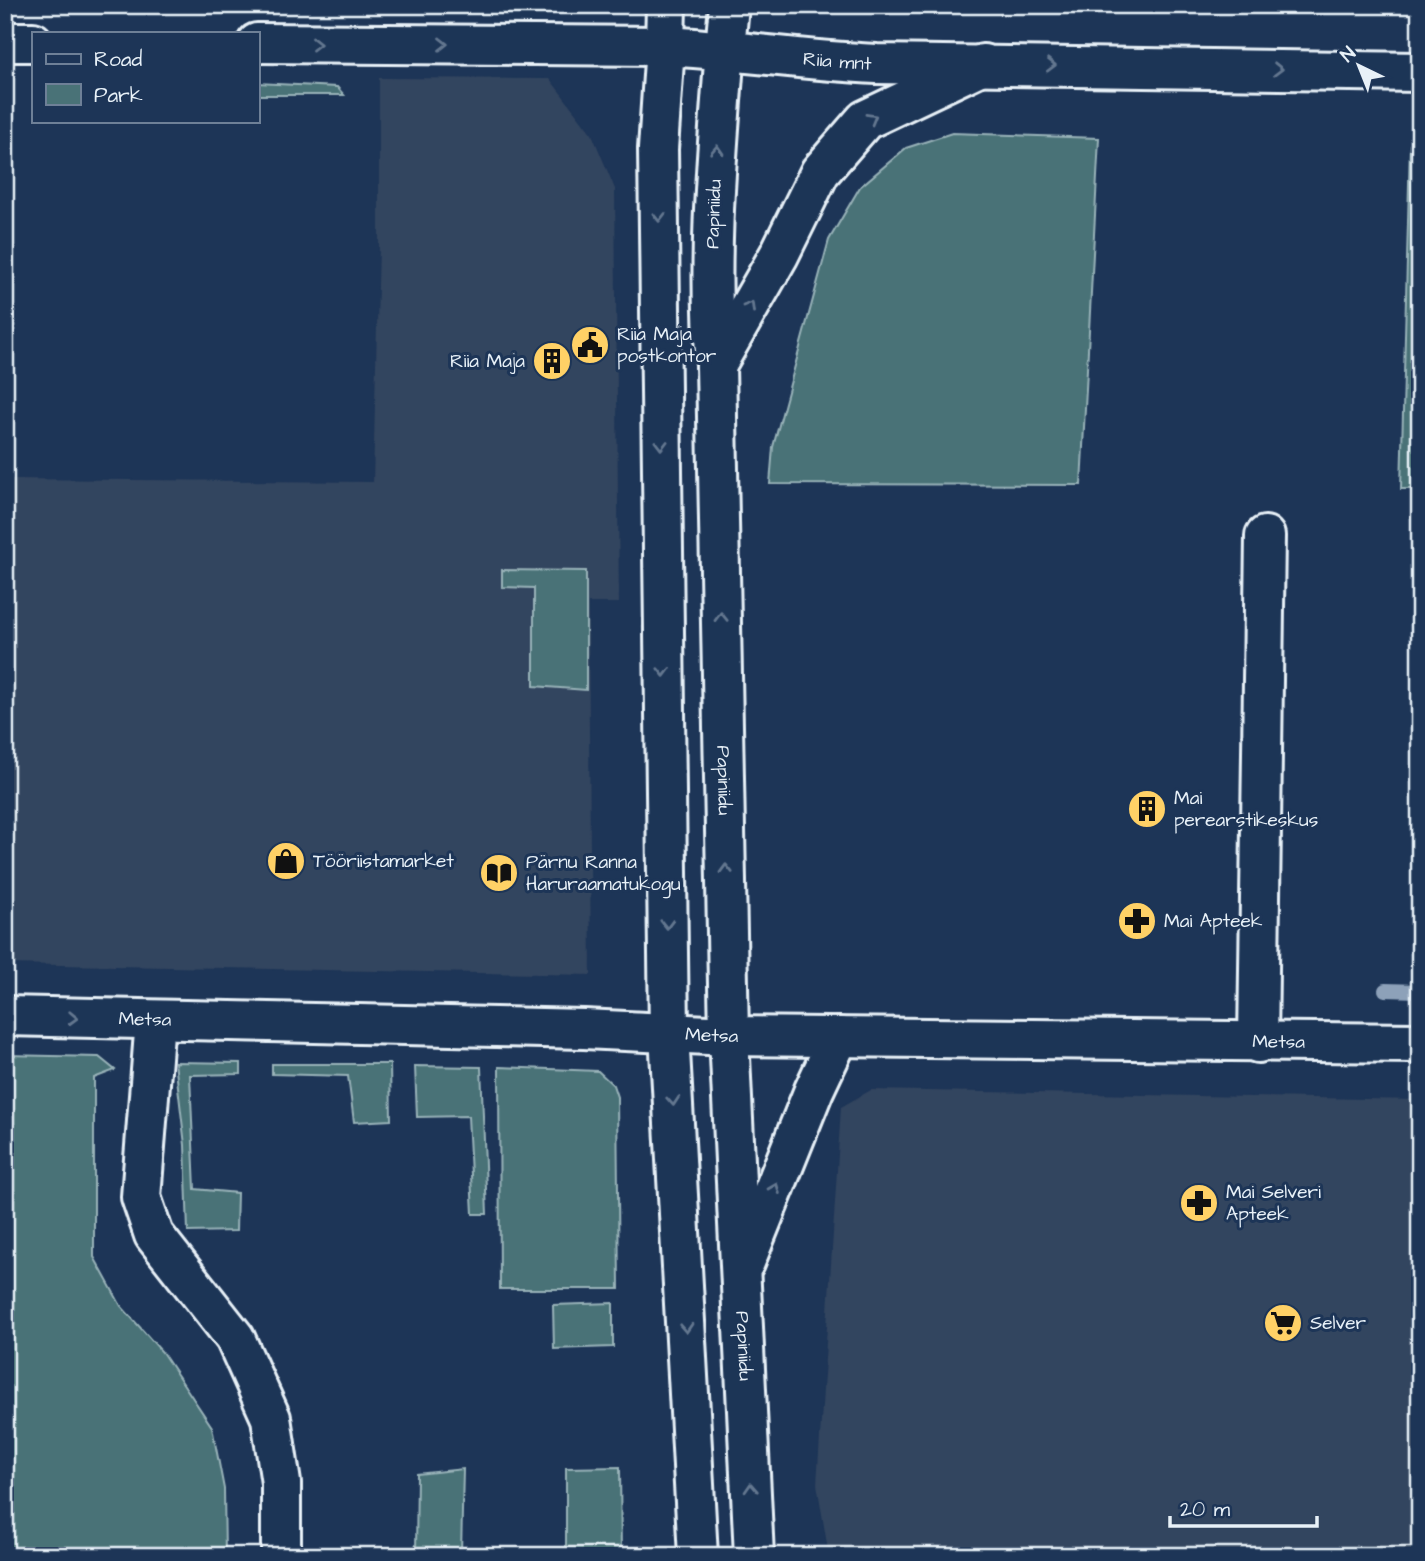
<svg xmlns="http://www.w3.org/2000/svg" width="1425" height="1561" viewBox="0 0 1425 1561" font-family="'Architects Daughter',sans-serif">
  <rect width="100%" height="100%" fill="#1d3557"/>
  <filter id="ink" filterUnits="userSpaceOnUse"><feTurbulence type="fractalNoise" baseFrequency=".0143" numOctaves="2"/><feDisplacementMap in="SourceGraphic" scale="14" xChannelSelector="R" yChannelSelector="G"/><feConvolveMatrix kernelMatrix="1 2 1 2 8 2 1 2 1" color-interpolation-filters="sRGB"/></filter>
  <g filter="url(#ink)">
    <path fill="#32445e" d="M379,78L550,79L592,134L615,189L619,603H588L591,975L5,964V479L373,482L379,246Z
      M871,1090L1420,1100V1556H829L817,1484L841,1107Z"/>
    <path fill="#497277" stroke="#98b2b8" stroke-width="2" d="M257,83L337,87L344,95H257Z
      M952,133L1099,138L1081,485L770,484L773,447L829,240L860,187L906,148Z
      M1410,145L1420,146V489H1401Z
      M502,570L586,571V690L534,686V588L502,587Z
      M5,1055L99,1057L115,1070L94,1078V1257L121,1306L162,1352L212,1427L224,1489L225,1556H5Z
      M175,1062L241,1063V1074L190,1075L195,1189L237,1193L236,1231L188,1232L185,1145Z
      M272,1064H390L391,1120L354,1122L348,1076L272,1074Z
      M415,1066L481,1067L487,1214H473L468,1116L417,1117Z
      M499,1067L598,1071L613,1085L617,1097L619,1289H500Z
      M613,1303V1347L554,1349L553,1305Z
      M620,1467L621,1556H566V1468Z
      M463,1469L461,1553L416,1554L417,1474Z"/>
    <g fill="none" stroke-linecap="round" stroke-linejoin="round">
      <path stroke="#8da1b9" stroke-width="14" d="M1385,990L1420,991"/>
      <defs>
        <g id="minor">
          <path d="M665,46L658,149L669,1033L698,1556"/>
          <path id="s1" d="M725,49C717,154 707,260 716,365L729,1036L754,1556"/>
          <path d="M716,365L779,255L820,172L865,120L983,64"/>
          <path id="s2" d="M5,1016L584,1029L729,1036L1420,1043"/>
          <path d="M155,1020L141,1197L154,1235L235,1338L271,1418L281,1483V1556"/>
          <path d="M1258,1043L1265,536"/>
          <path d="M745,1262L814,1090L839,1037"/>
        </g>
        <g id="major">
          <path d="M5,42H33"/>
          <path id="s3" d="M257,43L665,46C736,50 806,61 877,64L1420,72"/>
          <path d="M665,46L666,5"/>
          <path d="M725,49L729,5"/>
        </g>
      </defs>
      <use href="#minor" stroke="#e8f1f8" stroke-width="44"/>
      <use href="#major" stroke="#e8f1f8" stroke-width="44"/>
      <use href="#minor" stroke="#1d3557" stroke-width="38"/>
      <use href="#major" stroke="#1d3557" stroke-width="38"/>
    </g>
    <defs><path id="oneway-chevron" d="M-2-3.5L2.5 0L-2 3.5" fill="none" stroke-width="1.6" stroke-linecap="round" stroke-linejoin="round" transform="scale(1.75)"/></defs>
    <g stroke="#64778f">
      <use href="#oneway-chevron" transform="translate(316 44)"/>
      <use href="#oneway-chevron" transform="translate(443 44)"/>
      <use href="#oneway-chevron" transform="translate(1051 65) rotate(1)"/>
      <use href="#oneway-chevron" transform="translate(1278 69) rotate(1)"/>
      <use href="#oneway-chevron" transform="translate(872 118) rotate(-30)"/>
      <use href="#oneway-chevron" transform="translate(717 150) rotate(-87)"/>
      <use href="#oneway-chevron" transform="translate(659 217) rotate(90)"/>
      <use href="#oneway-chevron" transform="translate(750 306) rotate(-60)"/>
      <use href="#oneway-chevron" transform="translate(661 445) rotate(90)"/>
      <use href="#oneway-chevron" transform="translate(721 617) rotate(-91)"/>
      <use href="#oneway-chevron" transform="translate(664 672) rotate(89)"/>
      <use href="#oneway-chevron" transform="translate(726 869) rotate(-91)"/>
      <use href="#oneway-chevron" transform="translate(667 924) rotate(89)"/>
      <use href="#oneway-chevron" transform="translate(73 1018) rotate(2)"/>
      <use href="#oneway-chevron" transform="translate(673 1101) rotate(86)"/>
      <use href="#oneway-chevron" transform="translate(775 1188) rotate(-68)"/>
      <use href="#oneway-chevron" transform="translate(686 1328) rotate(87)"/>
      <use href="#oneway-chevron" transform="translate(751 1488) rotate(-93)"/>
    </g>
  </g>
  <defs>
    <symbol id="civic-disc" viewBox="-11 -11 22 22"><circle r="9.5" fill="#ffd166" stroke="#1d3557"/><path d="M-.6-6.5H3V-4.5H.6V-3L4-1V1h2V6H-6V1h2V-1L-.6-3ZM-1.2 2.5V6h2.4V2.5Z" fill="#111"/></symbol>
    <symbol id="building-disc" viewBox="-11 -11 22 22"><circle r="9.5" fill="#ffd166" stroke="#1d3557"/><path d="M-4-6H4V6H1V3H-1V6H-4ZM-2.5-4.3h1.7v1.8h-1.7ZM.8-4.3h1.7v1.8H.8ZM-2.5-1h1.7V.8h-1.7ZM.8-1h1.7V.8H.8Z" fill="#111"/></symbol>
    <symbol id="shop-disc" viewBox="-11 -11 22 22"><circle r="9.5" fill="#ffd166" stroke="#1d3557"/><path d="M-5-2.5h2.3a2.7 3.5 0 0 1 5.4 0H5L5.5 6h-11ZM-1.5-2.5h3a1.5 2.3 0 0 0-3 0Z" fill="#111"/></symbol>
    <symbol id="library-disc" viewBox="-11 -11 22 22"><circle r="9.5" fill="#ffd166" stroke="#1d3557"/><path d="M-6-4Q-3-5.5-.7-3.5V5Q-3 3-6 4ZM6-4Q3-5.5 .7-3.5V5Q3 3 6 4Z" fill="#111"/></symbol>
    <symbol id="pharmacy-disc" viewBox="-11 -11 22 22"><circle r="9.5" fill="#ffd166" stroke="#1d3557"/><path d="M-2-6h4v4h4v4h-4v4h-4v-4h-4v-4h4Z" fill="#111"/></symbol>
    <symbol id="supermarket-disc" viewBox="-11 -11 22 22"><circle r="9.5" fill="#ffd166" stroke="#1d3557"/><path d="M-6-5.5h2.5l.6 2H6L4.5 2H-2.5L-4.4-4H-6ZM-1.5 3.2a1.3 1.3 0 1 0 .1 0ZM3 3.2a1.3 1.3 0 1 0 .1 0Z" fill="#111"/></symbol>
  </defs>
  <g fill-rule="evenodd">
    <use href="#civic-disc" x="568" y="323" width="44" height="44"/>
    <use href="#building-disc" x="530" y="339" width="44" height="44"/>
    <use href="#building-disc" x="1125" y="787" width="44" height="44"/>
    <use href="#shop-disc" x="264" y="839" width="44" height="44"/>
    <use href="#library-disc" x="477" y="851" width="44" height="44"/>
    <use href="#pharmacy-disc" x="1115" y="899" width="44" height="44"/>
    <use href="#pharmacy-disc" x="1177" y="1181" width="44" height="44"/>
    <use href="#supermarket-disc" x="1261" y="1301" width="44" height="44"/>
  </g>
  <g text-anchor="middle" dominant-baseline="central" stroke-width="6" stroke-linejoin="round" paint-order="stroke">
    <g font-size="19" fill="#e8f1f8" stroke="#1d3557">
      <text stroke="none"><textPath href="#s3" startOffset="581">Riia mnt</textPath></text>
      <text transform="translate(714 214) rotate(-88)">Papiniidu</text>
      <text stroke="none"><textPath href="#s1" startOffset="732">Papiniidu</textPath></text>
      <text stroke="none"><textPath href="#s2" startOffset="140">Metsa</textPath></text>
      <text stroke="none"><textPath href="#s2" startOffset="707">Metsa</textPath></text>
      <text stroke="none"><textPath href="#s2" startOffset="1274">Metsa</textPath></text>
      <text stroke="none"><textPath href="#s1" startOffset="1298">Papiniidu</textPath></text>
    </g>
    <g font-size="19" fill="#e8f1f8" stroke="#1d3557" text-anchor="start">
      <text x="617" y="334">Riia Maja<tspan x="617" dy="22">postkontor</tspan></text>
      <text x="525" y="361" text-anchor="end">Riia Maja</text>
      <text x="1174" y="798">Mai<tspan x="1174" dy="22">perearstikeskus</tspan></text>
      <text x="313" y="861">Tööriistamarket</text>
      <text x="526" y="862">Pärnu Ranna<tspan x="526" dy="22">Haruraamatukogu</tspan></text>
      <text x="1164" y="921">Mai Apteek</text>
      <text x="1226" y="1192">Mai Selveri<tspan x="1226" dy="22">Apteek</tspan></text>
      <text x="1310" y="1323">Selver</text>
    </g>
  </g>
  <rect width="1425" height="1561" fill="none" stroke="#1d3557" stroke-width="28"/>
  <rect x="14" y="14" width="1397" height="1533" fill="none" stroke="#e8f1f8" stroke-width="2.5" filter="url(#ink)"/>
  <rect x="32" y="32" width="228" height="91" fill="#1d3557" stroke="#6e8097" stroke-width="2"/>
  <rect x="46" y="54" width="35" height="10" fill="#1d3557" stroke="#6e8097" stroke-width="2"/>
  <text x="94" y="66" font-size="21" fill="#e8f1f8">Road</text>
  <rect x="46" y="84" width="35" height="21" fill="#497277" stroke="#6e8097" stroke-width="2"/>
  <text x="94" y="102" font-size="21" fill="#e8f1f8">Park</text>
  <g transform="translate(1359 66) rotate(317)" stroke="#1d3557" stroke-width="5" paint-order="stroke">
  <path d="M0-5L12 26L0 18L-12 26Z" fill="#e8f1f8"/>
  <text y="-10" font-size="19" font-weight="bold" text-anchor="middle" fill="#e8f1f8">N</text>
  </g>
  <path d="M1170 1516v10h147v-10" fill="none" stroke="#e8f1f8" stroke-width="3.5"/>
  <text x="1180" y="1516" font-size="21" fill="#e8f1f8" stroke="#1d3557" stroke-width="5" paint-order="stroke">20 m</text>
</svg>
